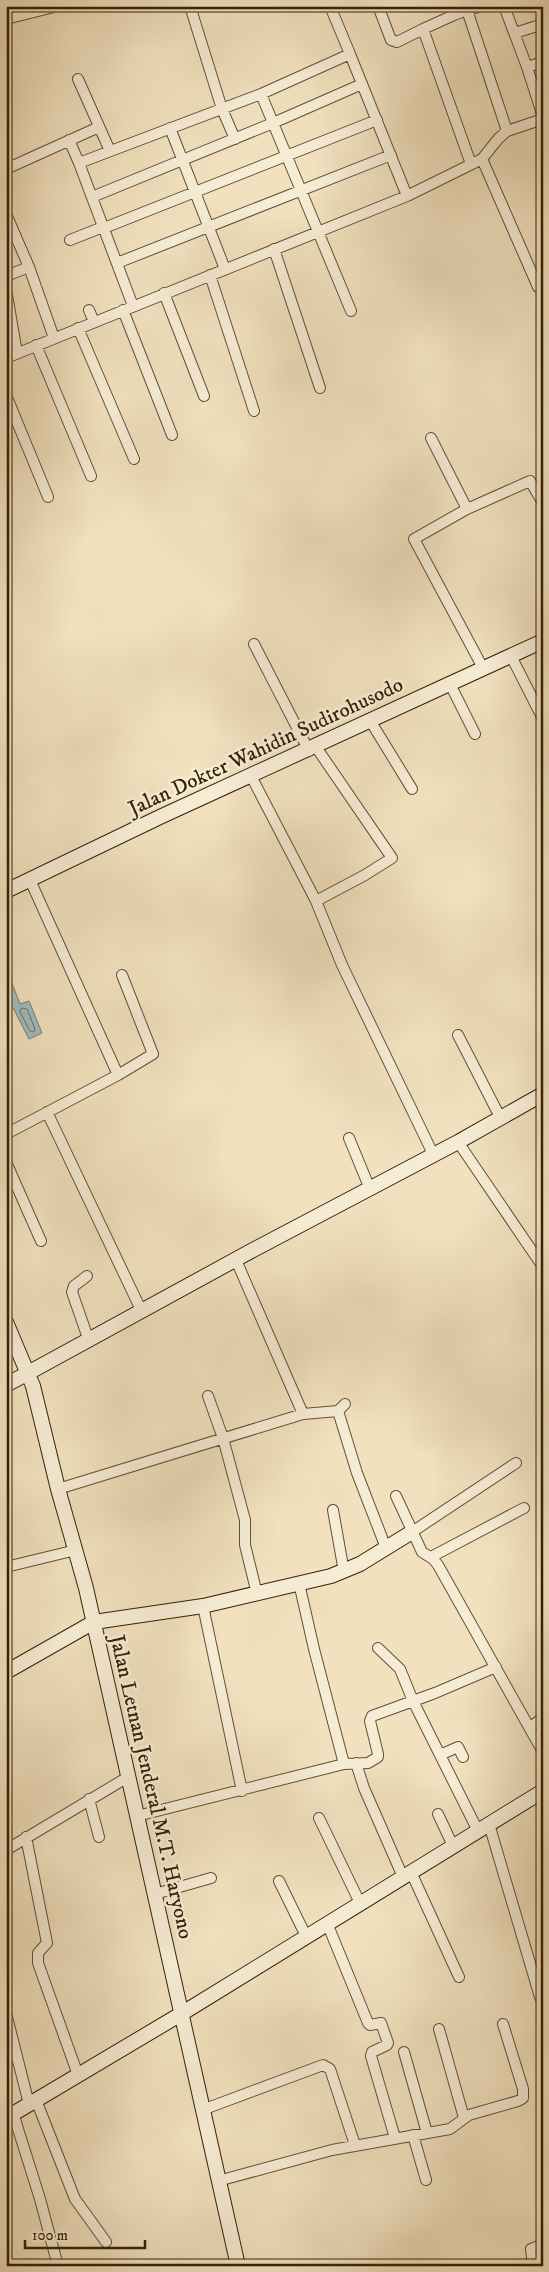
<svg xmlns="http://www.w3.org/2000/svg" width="549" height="2272" viewBox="0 0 549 2272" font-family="'IM FELL DW Pica',serif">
  <rect width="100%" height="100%" fill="#f1e1bf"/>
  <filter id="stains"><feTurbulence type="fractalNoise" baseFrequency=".004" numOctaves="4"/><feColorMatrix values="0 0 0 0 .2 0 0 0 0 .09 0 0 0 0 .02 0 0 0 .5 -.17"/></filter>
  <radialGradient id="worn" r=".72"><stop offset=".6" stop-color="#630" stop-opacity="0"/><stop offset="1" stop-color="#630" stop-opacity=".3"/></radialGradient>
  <path fill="#a0bbbd" stroke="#757d73" d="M10,978L20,1004L29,1001L42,1033L29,1039L6,994V979Z"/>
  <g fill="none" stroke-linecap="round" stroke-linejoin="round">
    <path stroke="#6a6e61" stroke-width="1" d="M22,1008L27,1009L35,1029L34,1032L30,1031L20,1012Z"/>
    <defs>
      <path id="street" d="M190,6L222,109L235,139
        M330,6L350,54
        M378,6L391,40L397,42L423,29L471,164
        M452,6L454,15L467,10L507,131
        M504,6L527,67L543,117
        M467,10L483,6
        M6,19L58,6
        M423,29L454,15
        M515,33L543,24
        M527,67L543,62
        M78,79L110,151
        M261,94L351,311
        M170,128L225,269
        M69,140L79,163
        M482,159L538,287
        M6,169L99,127
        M92,197L273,123L362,84
        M6,214L29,267L54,338
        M104,228L377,120
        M70,240L103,227
        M274,249L320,388
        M117,263L391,155
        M210,275L254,411
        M6,276L29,267
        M6,289L17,353
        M164,293L204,396
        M133,306L79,163L261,94L350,54L407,196
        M89,310L94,322
        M123,310L172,435
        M78,328L134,459
        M36,345L91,476
        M6,358L407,196L482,159L498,139L507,131L543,119
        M6,395L48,497
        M431,438L467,509
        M254,644L309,751
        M511,656L543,719
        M483,668L414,539L467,509L530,481L543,503
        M450,684L475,734
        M371,722L412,789
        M251,776L316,901L342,965L434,1156
        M30,880L118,1075
        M316,901L365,875L392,858L316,747
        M458,1035L500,1117
        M47,1112L142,1312
        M6,1134L118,1075L153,1054L122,975
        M349,1138L370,1189
        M458,1142L543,1267
        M6,1162L41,1241
        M236,1260L303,1414
        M87,1276L74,1286L72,1292L89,1341
        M208,1396L223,1438L245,1520V1545L257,1594
        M338,1411L357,1473L386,1548
        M58,1489L303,1414L338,1411L345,1404
        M396,1496L422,1552L433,1559L438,1565L543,1752
        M333,1510L344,1572
        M412,1532L516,1463
        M431,1557L524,1508
        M6,1567L76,1550
        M299,1583L314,1649L344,1764
        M203,1606L242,1791
        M378,1648L400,1669L413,1701L478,1831
        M530,1727L543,1718
        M440,1755L458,1747L463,1757
        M356,1763L364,1788L403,1877
        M89,1799L99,1837
        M438,1814L453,1846
        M137,1816L344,1764L368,1763L378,1757V1754L370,1721L372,1716L435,1693L496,1667
        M319,1818L360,1903
        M489,1824L540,1997
        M26,1837L47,1943L38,1953V1963L78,2075
        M6,1850L128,1777
        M411,1872L459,1977
        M279,1881L306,1936
        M155,1894L211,1878
        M327,1923L368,2023L370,2025L381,2023L388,2043L387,2045L372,2052L371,2056L395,2138
        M6,2013L29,2104
        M439,2029L464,2118
        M404,2052L427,2133
        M36,2100L75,2199L106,2242
        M202,2110L323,2065L330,2069L355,2145
        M13,2113L40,2199L58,2266
        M413,2135L426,2180
        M218,2181L332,2150L450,2129L469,2115L518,2101L523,2098V2089L503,2024
        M533,2266L531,2249L543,2244"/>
      <path id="secondary" d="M6,891L162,816L543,641
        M6,1322L33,1386L58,1489L86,1588L238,2266
        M6,1385L253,1250L458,1142L543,1094
        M6,1672L94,1622L203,1606L331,1576L360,1564L412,1532
        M6,2118L181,2014L543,1791"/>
    </defs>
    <use href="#street" stroke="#635034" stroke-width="12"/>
    <use href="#secondary" stroke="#342005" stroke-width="16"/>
    <use href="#street" stroke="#f6ecd5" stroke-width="10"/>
    <use href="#secondary" stroke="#f6ecd5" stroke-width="14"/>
  </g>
  <g text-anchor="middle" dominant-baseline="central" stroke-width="5" stroke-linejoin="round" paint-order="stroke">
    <g font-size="21" fill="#342005" stroke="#f6ecd5">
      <text transform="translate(266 747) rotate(-25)">Jalan Dokter Wahidin Sudirohusodo</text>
      <text transform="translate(151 1787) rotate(77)">Jalan Letnan Jenderal M.T. Haryono</text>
    </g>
  </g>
  <rect width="549" height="2272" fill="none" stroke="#f1e1bf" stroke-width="25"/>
  <rect x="8" y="8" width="534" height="2257" fill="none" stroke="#342005" stroke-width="2.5"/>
  <rect x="12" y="12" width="524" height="2247" fill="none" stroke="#342005"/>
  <path d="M25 2240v8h120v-8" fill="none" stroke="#342005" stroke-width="2.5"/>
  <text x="32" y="2240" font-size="15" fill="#342005" stroke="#f6ecd5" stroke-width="4" paint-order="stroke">100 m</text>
  <rect width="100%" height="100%" filter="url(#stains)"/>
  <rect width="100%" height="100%" fill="url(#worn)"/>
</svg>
